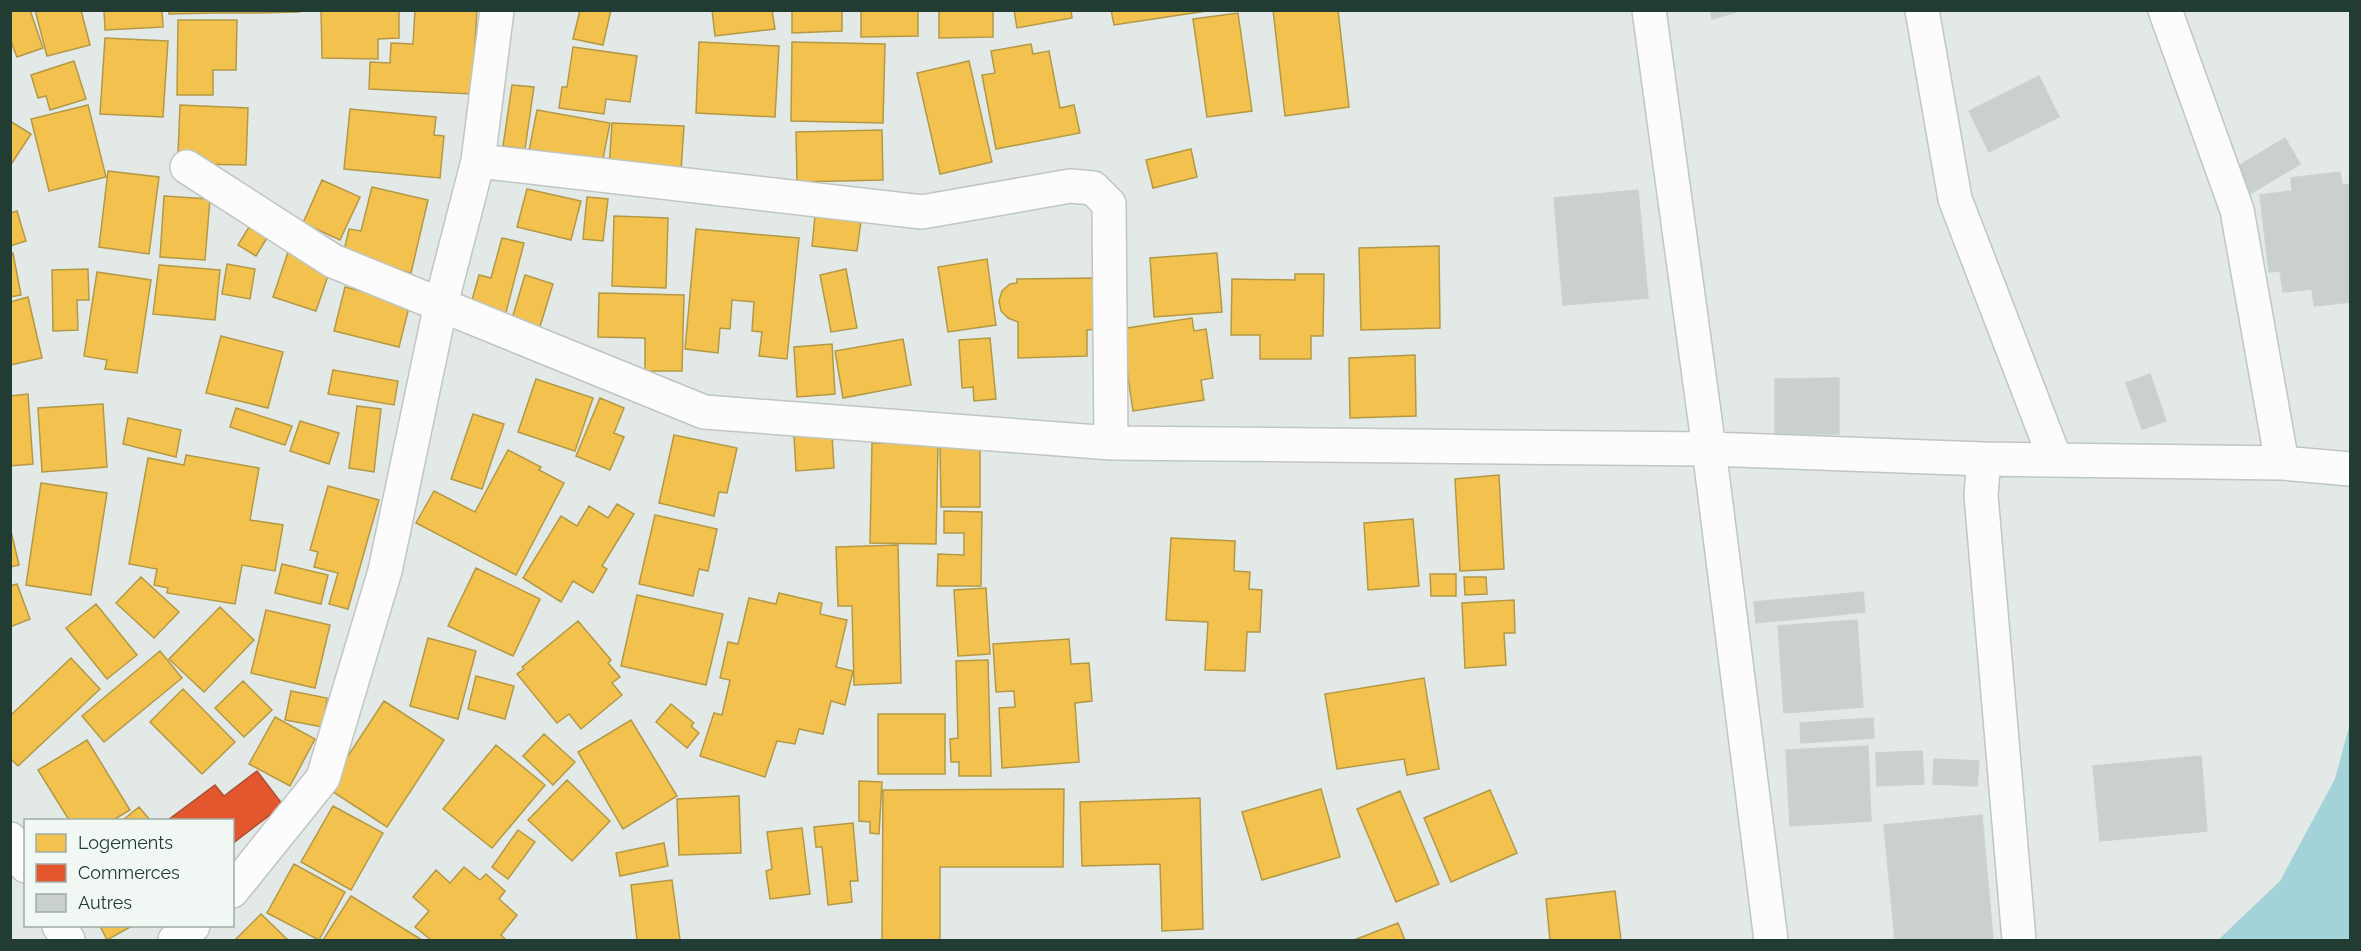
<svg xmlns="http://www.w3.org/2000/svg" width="2361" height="951" viewBox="0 0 2361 951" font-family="Raleway,sans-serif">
  <rect width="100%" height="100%" fill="#e3e9e6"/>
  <path fill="#a3d3d8" d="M2350,723V940H2218L2280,881L2335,779Z"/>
  <path fill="#f2c14e" stroke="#b39946" stroke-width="1.5" d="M10,10H30L43,48L17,57L10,39Z
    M35,10H81L90,45L47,56Z
    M104,10H162L163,27L105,30Z
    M169,10H215V13L169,14Z
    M215,10H259V13H215Z
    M259,10H299V12L259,13Z
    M321,10H399V38L378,39V59L322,58Z
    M415,10H477L472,94L369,89L370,62L390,63L391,43L413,44Z
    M580,10H611L603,45L573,39Z
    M712,10H772L775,29L715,36Z
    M792,10H842V31L792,33Z
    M861,10H918V36L861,37Z
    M939,10H993V37L939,38Z
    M1014,10H1071L1072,18L1017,28Z
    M1111,10H1206V11L1114,25Z
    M1273,10H1338L1349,107L1285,116Z
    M1238,13L1252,111L1207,117L1193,19Z
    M178,20H237L236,70H213V95H177Z
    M105,38L168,41L163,117L100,114Z
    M699,42L779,46L775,117L696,113Z
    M792,42L885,44L883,123L791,121Z
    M1031,44L1033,54L1049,51L1060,108L1074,105L1080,133L996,149L982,75L995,73L991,51Z
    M573,47L637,56L630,102L606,99L604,114L559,108L562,87H567Z
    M74,61L86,99L50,110L46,96L38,98L31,75Z
    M969,61L992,162L940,174L917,73Z
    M512,85L534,87L525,149L503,146Z
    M88,105L106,177L49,191L31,119Z
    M180,105L248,108L246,165L193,164L178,154Z
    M350,109L436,117L434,135L444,136L440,178L344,169Z
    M537,110L610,123L602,164L529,151Z
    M10,121L31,134L10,166Z
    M612,123L684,126L681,171L609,167Z
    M882,130L883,180L797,182L796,132Z
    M1191,149L1197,177L1153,188L1146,160Z
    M108,171L159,177L149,254L99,247Z
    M322,180L360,197L340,240L303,223Z
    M372,187L428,200L411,273L356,260L344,251L349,229L361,231Z
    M527,189L581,201L571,240L517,227Z
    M164,196L210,199L205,260L160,257Z
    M587,197L608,199L603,241L583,239Z
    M17,211L26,241L10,246V213Z
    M614,216L668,218L666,288L612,286Z
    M815,216L861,221L857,251L812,246Z
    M252,222L270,233L256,256L238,245Z
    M696,229L799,238L787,359L759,356L762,332L752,331L754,302L732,300L730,329L720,328L718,353L685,349Z
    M502,238L524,243L504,320L469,311L479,275L491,278Z
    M1439,246L1440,328L1361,330L1359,248Z
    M288,252L331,267L316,311L273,297Z
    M13,253L21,295L10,297V254Z
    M1217,253L1222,312L1154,317L1150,258Z
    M987,259L996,325L948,332L938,267Z
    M227,264L255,269L250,299L222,294Z
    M159,265L220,270L215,320L153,314Z
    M88,269L89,300H77L78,330L53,331L52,270Z
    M846,269L857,328L831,332L820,275Z
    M97,272L151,280L137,373L105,369L107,360L84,356Z
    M1295,274H1324L1323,336H1311V359H1260V335H1231L1232,279L1295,280Z
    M525,275L553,284L539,330L511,322Z
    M1095,278L1096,329L1087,330V356L1018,358V322L1008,318L1001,311L999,301L1002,291L1010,284L1017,283V279Z
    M345,287L410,303L399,347L334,331Z
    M599,293L684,295L682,371H645V338L598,337Z
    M28,297L42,358L10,365V302Z
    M1192,318L1194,331L1206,329L1213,378L1201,380L1204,400L1133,411L1121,329Z
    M221,336L283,352L268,408L206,393Z
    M990,338L996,399L974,401L973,387L962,388L959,340Z
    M903,339L911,385L843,398L835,351Z
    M832,344L835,394L797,397L794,347Z
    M1415,355L1416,416L1350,418L1349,358Z
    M333,370L398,381L394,405L328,394Z
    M536,379L593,398L575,451L518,432Z
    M28,394L33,464L10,466V396Z
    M600,398L624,408L614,433L624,437L610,470L576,456Z
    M103,404L107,467L42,472L38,408Z
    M357,406L381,409L374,472L349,468Z
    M236,408L292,426L285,445L230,427Z
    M473,414L504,424L482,489L451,479Z
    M128,418L181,430L176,457L123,444Z
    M300,421L339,433L329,464L290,451Z
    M832,434L834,468L796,471L794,436Z
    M674,435L737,448L727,493L719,492L714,516L659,503Z
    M872,443L938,444L936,544L870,543Z
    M940,444H980V507H941Z
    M508,450L541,467L539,470L564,483L516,575L416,523L434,491L475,512Z
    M186,455L259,468L250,520L283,525L275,571L242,565L235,604L167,593L168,588L154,585L157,569L129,564L148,458L184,465Z
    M1499,475L1504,569L1460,571L1455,479Z
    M41,483L107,493L91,595L26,585Z
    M328,486L379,500L348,609L329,604L338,573L314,567L318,552L310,550Z
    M617,504L634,514L602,566L607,569L593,593L573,581L561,602L523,578L561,516L577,526L589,506L608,518Z
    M944,511L982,512L981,586H937L938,554L964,555V533H944Z
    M655,515L717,529L708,571L699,569L693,596L639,584Z
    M1413,519L1419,586L1368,590L1364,523Z
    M10,527L19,565L10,567Z
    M1171,538L1235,541L1234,571L1250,572L1249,589L1262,590L1260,632H1247L1245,671L1205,670L1208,622L1166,620Z
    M898,545L901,683L854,685L852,606H838L836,547Z
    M282,564L328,575L321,604L275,593Z
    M476,568L540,599L513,656L448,626Z
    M1430,574H1456V596H1431Z
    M141,577L179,612L154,638L116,603Z
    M1464,577H1486L1487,594L1465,595Z
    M17,584L30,619L10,627V586Z
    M986,588L990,654L958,656L954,590Z
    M779,593L822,603L820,614L847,620L836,667L853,671L845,705L831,701L823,734L799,729L795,744L777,741L765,777L700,756L714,713L722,715L730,680L720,678L728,642L738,644L749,598L776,604Z
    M637,595L723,614L706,685L621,666Z
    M1514,600L1515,633H1504L1506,665L1465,668L1462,603Z
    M96,604L137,655L107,679L66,628Z
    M220,607L254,640L204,692L169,659Z
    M266,610L330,625L315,688L251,673Z
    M578,621L611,660L608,663L620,677L612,683L622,695L581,729L569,714L557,723L517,674L524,669L522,667Z
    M428,638L476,651L458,719L410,706Z
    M1069,639L1071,664L1089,663L1092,701L1075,703L1079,762L1002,768L999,708L1015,707L1014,691L996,692L993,644Z
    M160,651L182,678L104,742L82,716Z
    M71,658L100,689L18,766L10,758V716Z
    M988,660L991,776H959V762H951L950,739L958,738L956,661Z
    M476,676L514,686L505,719L468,709Z
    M1424,678L1439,769L1407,775L1404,759L1337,769L1325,694Z
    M243,681L272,710L244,737L215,708Z
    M183,689L235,742L202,774L150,722Z
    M291,691L327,698L323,727L285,720Z
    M384,701L444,740L387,827L327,788Z
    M671,704L694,723L691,726L699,733L687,748L656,722Z
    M878,714H945V774H878Z
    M275,717L315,739L290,786L249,764Z
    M631,720L677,796L623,829L578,752Z
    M544,734L575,762L553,785L523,756Z
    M87,740L130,810L113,820H69L38,770Z
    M496,745L545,785L492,848L443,809Z
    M567,780L610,821L572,861L528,820Z
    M859,781L882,782L879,834L870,833V822L859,821Z
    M1064,789L1063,867H940V940H882L883,790Z
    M1321,789L1340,857L1262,880L1242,812Z
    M1490,790L1517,853L1451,882L1424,818Z
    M1400,791L1439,884L1396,902L1357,809Z
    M739,796L741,853L679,855L677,799Z
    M1200,798L1203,929L1162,931L1160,864L1082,866L1080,802Z
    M333,806L383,833L351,890L301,862Z
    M139,807L150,820H123Z
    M853,823L858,881H850L852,902L828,905L822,847H816L814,827Z
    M802,828L810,894L770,899L766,871L772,869L767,832Z
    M518,830L535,842L508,879L492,867Z
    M664,843L668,866L620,876L616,853Z
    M294,864L345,892L319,940L267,913Z
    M464,867L480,880L486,874L505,891L499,899L517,915L501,935L505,939L503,940H431L415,927L429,911L413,897L436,870L450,883Z
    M672,880L680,940H637L631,885Z
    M1615,891L1621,940H1550L1546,899Z
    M351,896L422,940H323Z
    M261,914L288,940H235Z
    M1398,923L1405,940H1354Z
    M100,926H132L107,940Z"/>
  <path fill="#e4572e" stroke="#aa4f30" stroke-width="1.5" d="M257,771L283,805L232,844V820H168L215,785L224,796Z"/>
  <path fill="#cad0cd" stroke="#ccd2cf" stroke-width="1.5" d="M1710,10H1743L1712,19Z
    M2039,76L2059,117L1989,152L1969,111Z
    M2285,138L2300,164L2250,194L2235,168Z
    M2340,172L2342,185L2350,184V302L2314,306L2312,289L2283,292L2280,271L2269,272L2260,195L2292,191L2291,178Z
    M1638,190L1648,298L1563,305L1554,198Z
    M2150,374L2166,421L2142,429L2126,383Z
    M1839,378V434H1775V379Z
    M1863,592L1865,612L1756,623L1754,602Z
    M1857,620L1863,707L1784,713L1778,626Z
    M1873,718L1874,738L1801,743L1800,723Z
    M1868,746L1871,821L1790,826L1786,750Z
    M1922,751L1924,784L1877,786L1876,753Z
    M2201,756L2207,831L2100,841L2093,766Z
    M1934,759L1979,761L1977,786L1933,784Z
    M1982,815L1993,940H1895L1884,825Z"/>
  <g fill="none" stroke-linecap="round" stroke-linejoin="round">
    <defs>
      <path id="minor" d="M1649,10L1709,449L1771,940
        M1922,10L1955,199L2055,459
        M2165,10L2237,210L2282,463
        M478,161L922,212L1070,186L1093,188L1109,204L1111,443
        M187,167L333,261L704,412L1111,443L1709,449L1984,459
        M10,839L26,866
        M232,891L323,778L385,571L441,304L478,161L497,10
        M59,926L68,940
        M175,940L193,926
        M2019,940L1981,495L1984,459L2282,463L2350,469"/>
    </defs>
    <use href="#minor" stroke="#c0c6c3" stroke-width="36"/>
    <use href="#minor" stroke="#fbfcfb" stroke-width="33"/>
  </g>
  <rect width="2361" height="951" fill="none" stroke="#213c33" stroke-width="24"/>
  <rect x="24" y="819" width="210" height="108" fill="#f1f8f4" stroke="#9eada7" stroke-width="1.5"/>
  <rect x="36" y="834" width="30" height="18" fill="#f2c14e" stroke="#9eada7" stroke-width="1.5"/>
  <text x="78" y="849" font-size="18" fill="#213c33">Logements</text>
  <rect x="36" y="864" width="30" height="18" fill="#e4572e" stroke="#9eada7" stroke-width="1.5"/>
  <text x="78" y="879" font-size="18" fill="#213c33">Commerces</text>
  <rect x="36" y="894" width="30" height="18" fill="#cad0cd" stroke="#9eada7" stroke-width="1.5"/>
  <text x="78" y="909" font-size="18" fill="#213c33">Autres</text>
</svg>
